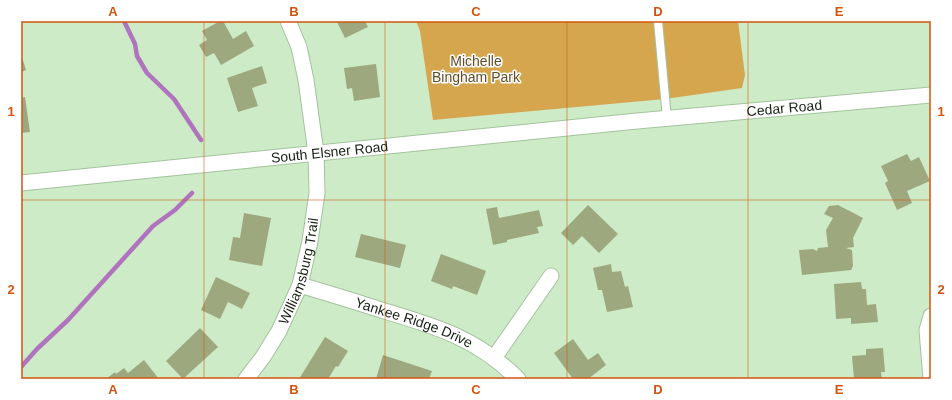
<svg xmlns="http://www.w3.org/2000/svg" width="952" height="400" viewBox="0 0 952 400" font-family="Arial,sans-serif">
  <rect width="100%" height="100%" fill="#cdebc6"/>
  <path fill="#d6a64e" d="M416,21H738L745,75L742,88L665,99L433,120L420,31Z"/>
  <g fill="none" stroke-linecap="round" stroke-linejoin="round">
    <path stroke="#af74bd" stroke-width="4.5" d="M124,21L135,44L137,56L147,73L174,99L201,140
      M21,367L37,349L68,320L153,226L175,210L192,193"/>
  </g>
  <path fill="#9da87f" d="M220,21H223L233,39L246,31L254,46L221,65L214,53L206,57L199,45L207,40L202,31Z
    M339,21H365L368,27L345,38L337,22Z
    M21,54L26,70L21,72Z
    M376,64L380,97L354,101L352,88L347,89L344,68Z
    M262,66L267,83L252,88L258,106L238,112L227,78Z
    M25,97L30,132L21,133V98Z
    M907,154L911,161L919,157L930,181L907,191L912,203L897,210L885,183L888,181L881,166Z
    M588,205L618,234L599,253L582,236L573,245L561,233Z
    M838,205L863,218L853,238L854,247L846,248L852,250L853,266L851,270L802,275L799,250L813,249L817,251L818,248L828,247L826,230L833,218L824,214L829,206Z
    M497,207L499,218L539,210L543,226L537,227L539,233L507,240V242L493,245L486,209Z
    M244,213L271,218L262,266L229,260L233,237L240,238Z
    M361,234L406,245L400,268L355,257Z
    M441,254L486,271L477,295L453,286L452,289L431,281Z
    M611,264L612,272L621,271L625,287L628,286L633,307L607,312L602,290H598L593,268Z
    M216,277L250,293L242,309L228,302L220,319L201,310Z
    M861,282L862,289H866L867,305L876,304L878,322L851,324V318L836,319L834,284Z
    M200,328L218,347L183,379L166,361Z
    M325,337L348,351L338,367L336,366L328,379H299Z
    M573,339L588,360L598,353L606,365L588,379H573L554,353Z
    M883,348L885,372H881L882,379H854L852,356L866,355V349Z
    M383,355L432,371L429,379H376Z
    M144,360L159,379H106L115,372L116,374L124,368L128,373Z"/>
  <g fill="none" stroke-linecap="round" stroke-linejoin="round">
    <defs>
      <path id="lane" d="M658,21L667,119"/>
      <g id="street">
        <path id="s1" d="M21,183L637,121L931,95"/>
        <path id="s2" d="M300,285C327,293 354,301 381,310C435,326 477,338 518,379"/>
        <path d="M494,358L551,276"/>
        <path id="s3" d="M246,379L263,357L279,331L300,285L310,241L317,193L316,153L306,80L299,47L288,21"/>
        <path d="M931,379L927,330L931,316"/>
      </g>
    </defs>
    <use href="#lane" stroke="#a5c29f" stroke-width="10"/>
    <use href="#street" stroke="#a5c29f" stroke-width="17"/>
    <use href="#lane" stroke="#fff" stroke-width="8"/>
    <use href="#street" stroke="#fff" stroke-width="15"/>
  </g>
  <path fill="none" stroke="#d3540d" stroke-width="1" stroke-opacity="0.55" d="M204,21V379M385,21V379M567,21V379M748,21V379M21,200H931"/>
  <g text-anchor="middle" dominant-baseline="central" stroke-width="3" stroke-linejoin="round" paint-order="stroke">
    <g font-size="14" fill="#624d27" stroke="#fff">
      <text x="476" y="61">Michelle<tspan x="476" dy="16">Bingham Park</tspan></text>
    </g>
    <g font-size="14" fill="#172215" stroke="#fff">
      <text stroke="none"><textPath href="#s1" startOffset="767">Cedar Road</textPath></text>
      <text stroke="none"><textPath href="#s1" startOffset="310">South Elsner Road</textPath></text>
      <text stroke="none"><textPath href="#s3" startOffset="122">Williamsburg Trail</textPath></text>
      <text stroke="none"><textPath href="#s2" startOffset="120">Yankee Ridge Drive</textPath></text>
    </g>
  </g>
  <rect width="952" height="400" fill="none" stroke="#ffffff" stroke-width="44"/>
  <rect x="22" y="22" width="908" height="356" fill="none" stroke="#d3540d" stroke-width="1.5"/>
  <g font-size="13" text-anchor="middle" font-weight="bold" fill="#d3540d">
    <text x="113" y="16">A</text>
    <text x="294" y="16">B</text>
    <text x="476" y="16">C</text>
    <text x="658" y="16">D</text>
    <text x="839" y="16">E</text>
    <text x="11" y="116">1</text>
    <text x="941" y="116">1</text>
    <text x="11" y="294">2</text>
    <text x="941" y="294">2</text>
    <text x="113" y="394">A</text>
    <text x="294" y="394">B</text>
    <text x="476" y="394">C</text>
    <text x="658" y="394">D</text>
    <text x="839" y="394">E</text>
  </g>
</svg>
